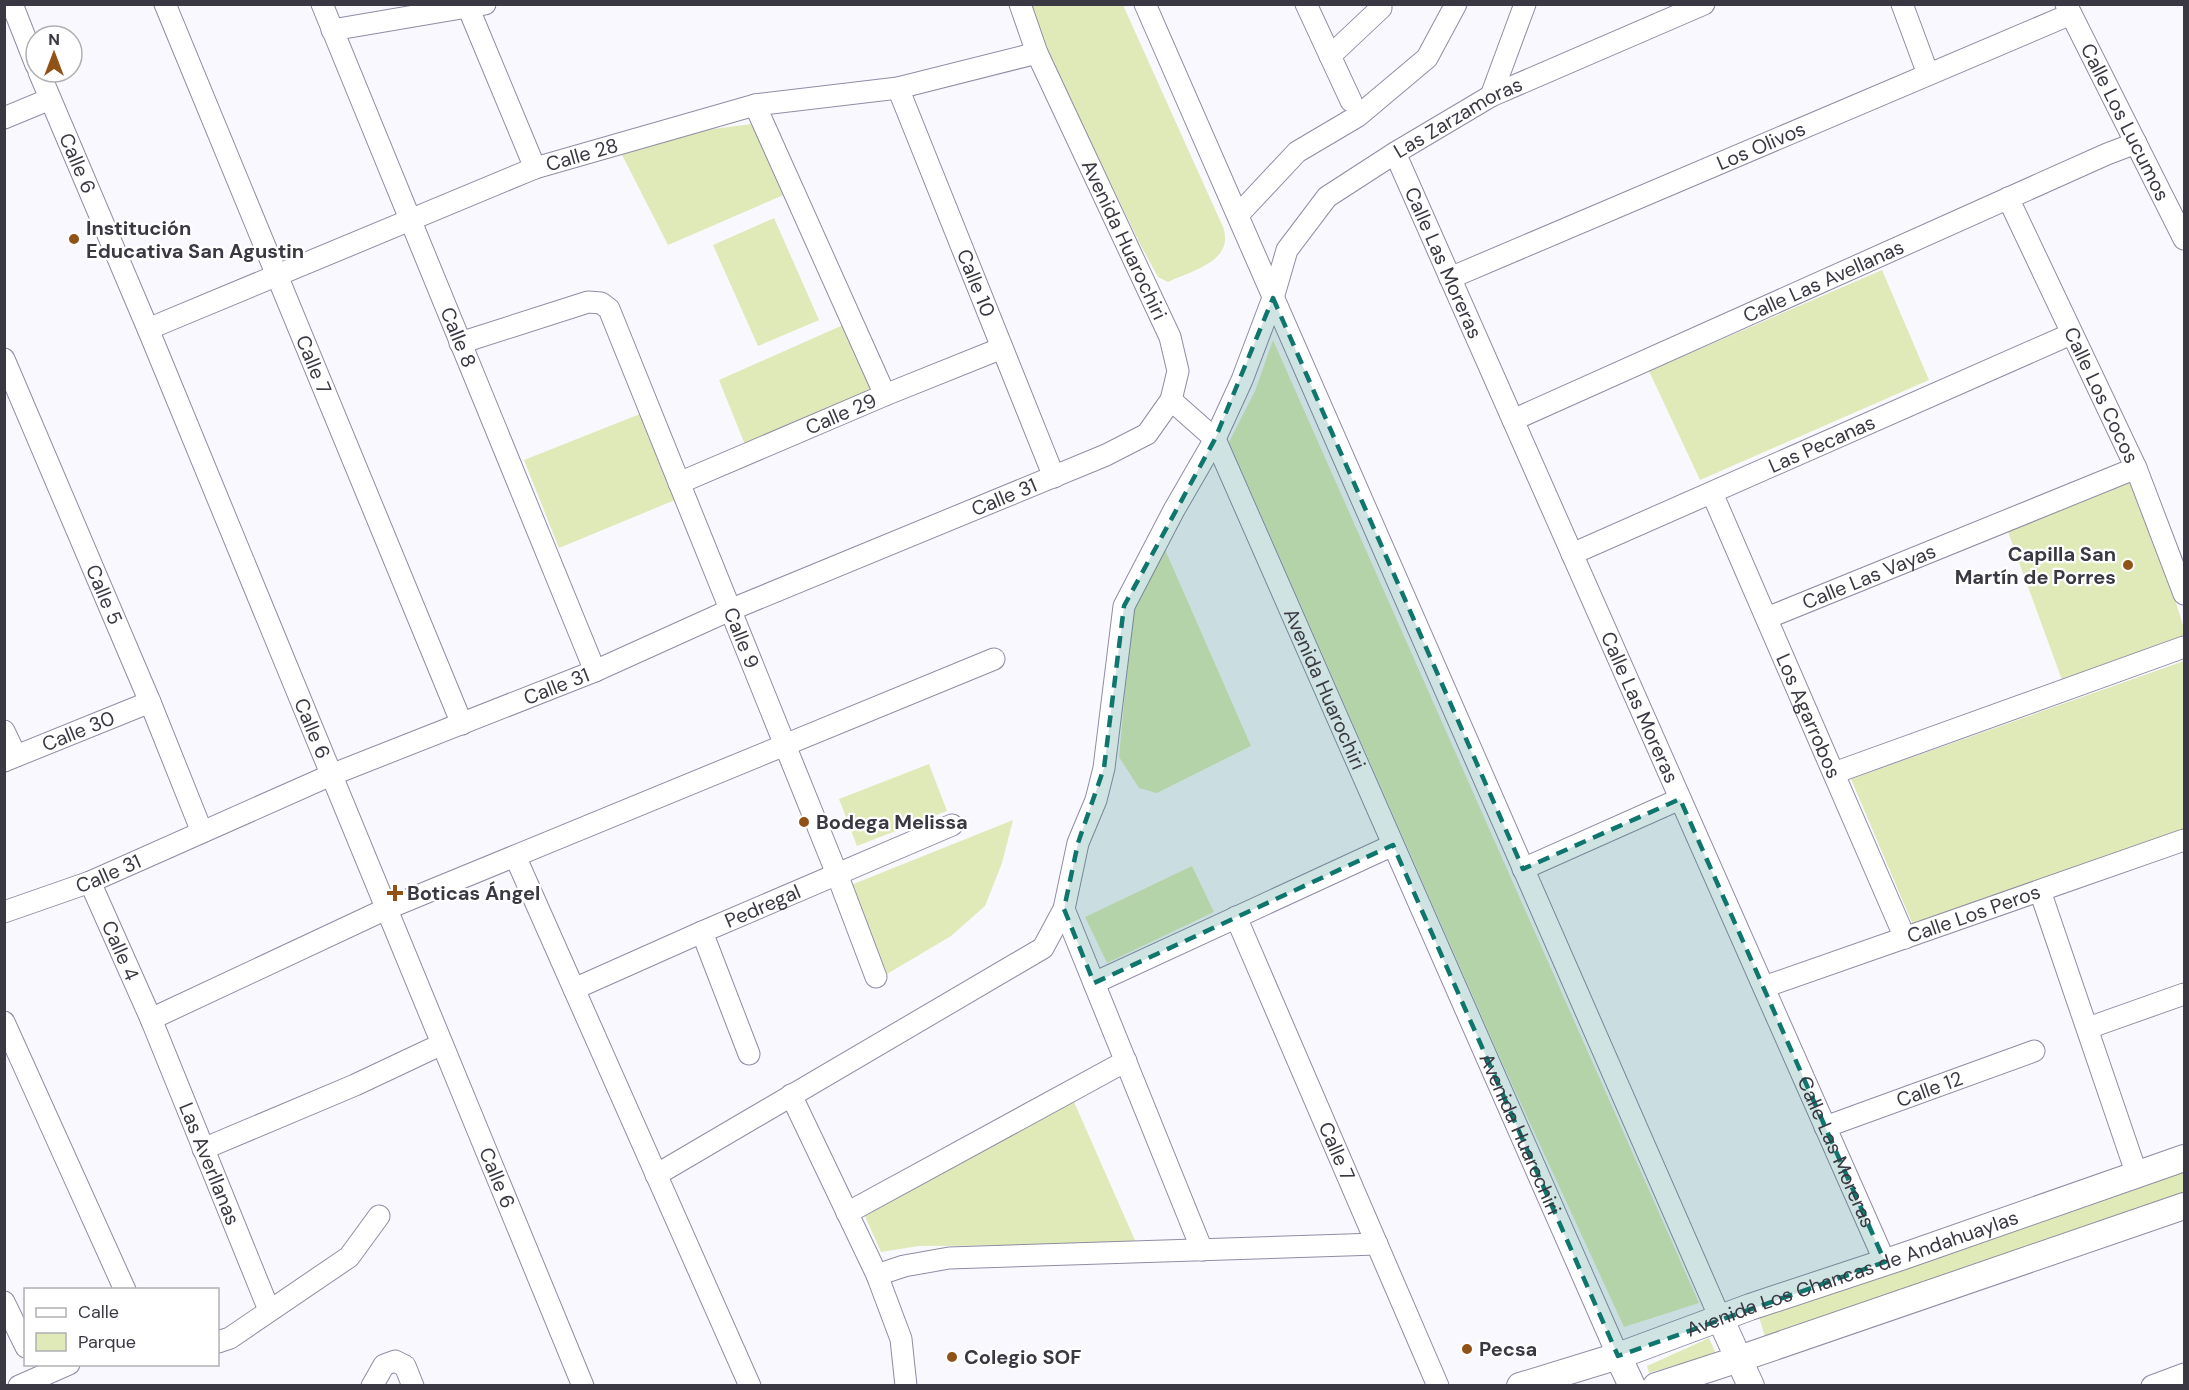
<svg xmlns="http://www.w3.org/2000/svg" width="2189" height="1390" viewBox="0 0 2189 1390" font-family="'DM Sans',sans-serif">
  <rect width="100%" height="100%" fill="#f9f8fe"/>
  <path fill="#dfeab8" d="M1030,5H1123L1223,227C1235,261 1193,270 1168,282L1158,277L1140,244L1057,72Z
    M752,124L786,194L668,245L620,151L697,131Z
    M774,218L819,320L758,346L713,245Z
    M1882,270L1929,380L1700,480L1649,371Z
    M843,325L870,387L868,394L746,447L719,380Z
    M1273,340L1699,1303L1624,1327L1505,1069L1229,442L1255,391Z
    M640,414L675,500L559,548L524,460Z
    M2131,478L2155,533L2184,629V635L2062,680L2008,532Z
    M1163,545L1251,746L1157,793L1139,788L1119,757L1133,608Z
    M2184,661V829L1913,925L1851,779Z
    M929,764L947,811L857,846L839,799Z
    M1013,820L1002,863L985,906L951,936L887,974L851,885Z
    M1192,866L1214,912L1107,963L1085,917Z
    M1071,1095L1137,1245L919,1246L881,1252L863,1212Z
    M2184,1169V1196L1766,1340L1759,1317Z
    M1709,1338L1716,1354L1649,1373L1647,1366Z"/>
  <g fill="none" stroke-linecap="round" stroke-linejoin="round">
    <defs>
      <g id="minor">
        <path d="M12,4L36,65"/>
        <path id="s1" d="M165,4L462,724"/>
        <path id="s2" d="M322,4L595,671"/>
        <path id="s3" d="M1020,4L1037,53L1170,337L1178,371L1171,400L1215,439L1618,1356"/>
        <path d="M1145,4L1720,1318"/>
        <path d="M1306,4L1351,101"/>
        <path d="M1902,4L1928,74"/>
        <path id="s4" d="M2066,4L2184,239"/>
        <path d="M468,7L535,168"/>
        <path d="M332,30L485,4"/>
        <path d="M1330,56L1381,8V4"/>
        <path id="s5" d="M39,72L148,329L583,1386"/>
        <path id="s6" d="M898,88L1054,477"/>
        <path d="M1491,96L1525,4"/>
        <path d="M755,105L885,395"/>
        <path d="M4,118L50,99"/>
        <path id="s7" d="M1395,153L1885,1262"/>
        <path id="s8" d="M2008,198L2136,468L2184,594"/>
        <path d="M1238,215L1297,152L1358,116L1427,58L1456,4"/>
        <path id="s9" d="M1450,278L2071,14"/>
        <path id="s10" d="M148,329L535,168L755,105L898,88L1037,53"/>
        <path id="s11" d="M460,343L588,302L601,303L609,309L837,874L876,977"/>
        <path id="s12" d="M4,359L150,702L202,832"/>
        <path id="s13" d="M1513,420L2107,154L2136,143"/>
        <path id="s14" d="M679,483L885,395L1002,348"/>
        <path id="s15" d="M1712,493L1905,938"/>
        <path id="s16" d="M1572,554L2071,334"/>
        <path id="s17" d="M1767,618L2136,468"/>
        <path d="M4,731L16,756"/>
        <path id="s18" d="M4,761L150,702"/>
        <path d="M1834,773L2184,647"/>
        <path d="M515,856L750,1386"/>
        <path d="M1523,869L1680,799"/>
        <path id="s19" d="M90,882L151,1019L269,1310"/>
        <path d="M2040,891L2137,1175"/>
        <path d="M1064,909L1202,1250"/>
        <path id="s20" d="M4,912L90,882L331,775L595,671L730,610L1106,455L1147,434L1171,400"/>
        <path id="s21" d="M1236,917L1438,1386"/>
        <path d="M702,932L749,1054"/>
        <path d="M1094,983L1393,845"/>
        <path id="s22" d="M1764,987L2184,840"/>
        <path id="s23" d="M574,989L702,932L952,825"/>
        <path d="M151,1019L386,909L994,659"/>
        <path d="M4,1022L125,1290"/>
        <path d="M2088,1028L2184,994"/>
        <path d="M791,1095L877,1275L901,1339L906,1386"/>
        <path id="s24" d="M1825,1127L2034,1051"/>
        <path d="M203,1149L355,1085L442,1044"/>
        <path id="s25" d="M656,1175L1043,948L1064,909L1078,843L1096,800L1104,768L1124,606L1174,510L1215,439L1242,380L1273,298L1287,250L1327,197L1395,153L1491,96L1704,4"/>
        <path d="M847,1213L1126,1061"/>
        <path d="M877,1275L904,1266L949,1258L1377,1244"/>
        <path d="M4,1302L26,1347"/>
        <path d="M218,1342L230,1338L349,1257L379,1216"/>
        <path d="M19,1386L69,1364"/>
        <path d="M372,1386L384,1365L395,1361L405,1366L413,1386"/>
        <path d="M2152,1386L2184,1374"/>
      </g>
      <g id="major">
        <path d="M1720,1318L1751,1386"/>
        <path d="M1618,1356L1632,1386"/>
        <path id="s26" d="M1520,1386L1618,1356L1750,1307L1904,1256L2184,1158"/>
        <path d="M1656,1386L1739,1359L2184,1206"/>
      </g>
    </defs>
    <use href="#minor" stroke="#908ca5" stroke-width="23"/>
    <use href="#major" stroke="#908ca5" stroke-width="28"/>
    <use href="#minor" stroke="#fff" stroke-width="21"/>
    <use href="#major" stroke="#fff" stroke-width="26"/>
  </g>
  <path fill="#0f766e" fill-opacity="0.2" stroke="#0f766e" stroke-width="4.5" stroke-dasharray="12 8" stroke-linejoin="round" d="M1273,298L1523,869L1680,799L1885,1262L1618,1356L1393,845L1094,983L1064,909L1078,843L1104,768L1124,606L1215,439Z"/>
  <g fill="#905216" stroke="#fff" stroke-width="2">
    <circle cx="74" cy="239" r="6"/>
    <circle cx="2128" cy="565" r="6"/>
    <circle cx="804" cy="822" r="6"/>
    <path d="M392 884h6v6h6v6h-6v6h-6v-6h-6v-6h6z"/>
    <circle cx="1467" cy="1349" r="6"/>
    <circle cx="952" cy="1357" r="6"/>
  </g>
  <g text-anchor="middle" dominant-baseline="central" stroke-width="4.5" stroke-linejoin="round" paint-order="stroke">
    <g font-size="20" fill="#3a3943" stroke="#fff">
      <text stroke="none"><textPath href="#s25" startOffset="1416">Las Zarzamoras</textPath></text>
      <text stroke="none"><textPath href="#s4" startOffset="132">Calle Los Lucumos</textPath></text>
      <text stroke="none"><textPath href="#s9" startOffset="338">Los Olivos</textPath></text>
      <text stroke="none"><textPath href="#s10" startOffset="468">Calle 28</textPath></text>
      <text stroke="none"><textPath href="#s5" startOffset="99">Calle 6</textPath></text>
      <text stroke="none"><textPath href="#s3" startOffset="258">Avenida Huarochiri</textPath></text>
      <text stroke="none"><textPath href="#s7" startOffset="120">Calle Las Moreras</textPath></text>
      <text stroke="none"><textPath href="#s13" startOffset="340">Calle Las Avellanas</textPath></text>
      <text stroke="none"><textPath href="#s6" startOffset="210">Calle 10</textPath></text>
      <text stroke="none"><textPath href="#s2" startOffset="360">Calle 8</textPath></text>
      <text stroke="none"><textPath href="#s1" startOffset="390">Calle 7</textPath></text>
      <text stroke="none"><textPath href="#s8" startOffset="218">Calle Los Cocos</textPath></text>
      <text stroke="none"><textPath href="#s14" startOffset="176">Calle 29</textPath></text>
      <text stroke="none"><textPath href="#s16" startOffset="273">Las Pecanas</textPath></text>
      <text stroke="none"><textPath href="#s20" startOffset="1083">Calle 31</textPath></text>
      <text stroke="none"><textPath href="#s17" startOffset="110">Calle Las Vayas</textPath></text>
      <text stroke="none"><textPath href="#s12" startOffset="256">Calle 5</textPath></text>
      <text stroke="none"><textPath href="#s11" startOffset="512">Calle 9</textPath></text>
      <text stroke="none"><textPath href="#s20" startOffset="597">Calle 31</textPath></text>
      <text stroke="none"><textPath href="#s3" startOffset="762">Avenida Huarochiri</textPath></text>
      <text stroke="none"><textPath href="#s7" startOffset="606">Calle Las Moreras</textPath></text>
      <text stroke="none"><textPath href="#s15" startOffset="243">Los Agarrobos</textPath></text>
      <text stroke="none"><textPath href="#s5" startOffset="711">Calle 6</textPath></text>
      <text stroke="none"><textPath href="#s18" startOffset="80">Calle 30</textPath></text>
      <text stroke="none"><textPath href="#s20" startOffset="111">Calle 31</textPath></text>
      <text stroke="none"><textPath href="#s23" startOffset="206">Pedregal</textPath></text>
      <text stroke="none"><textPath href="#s22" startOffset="222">Calle Los Peros</textPath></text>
      <text stroke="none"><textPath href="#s19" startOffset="75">Calle 4</textPath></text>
      <text stroke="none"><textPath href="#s24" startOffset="111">Calle 12</textPath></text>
      <text stroke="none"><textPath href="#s3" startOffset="1248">Avenida Huarochiri</textPath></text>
      <text stroke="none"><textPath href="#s21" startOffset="255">Calle 7</textPath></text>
      <text stroke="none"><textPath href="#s7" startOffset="1092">Calle Las Moreras</textPath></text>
      <text stroke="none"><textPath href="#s19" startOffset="306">Las Averllanas</textPath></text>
      <text stroke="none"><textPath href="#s5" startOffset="1197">Calle 6</textPath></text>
      <text stroke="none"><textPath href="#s26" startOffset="351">Avenida Los Chancas de Andahuaylas</textPath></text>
    </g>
    <g font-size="20" font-weight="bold" fill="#3a3943" stroke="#fff" text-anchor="start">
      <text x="86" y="228">Institución<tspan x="86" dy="23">Educativa San Agustin</tspan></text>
      <text x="2116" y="554" text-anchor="end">Capilla San<tspan x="2116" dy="23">Martín de Porres</tspan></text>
      <text x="816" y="822">Bodega Melissa</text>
      <text x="407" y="893">Boticas Ángel</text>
      <text x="1479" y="1349">Pecsa</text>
      <text x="964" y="1357">Colegio SOF</text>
    </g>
  </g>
  <rect width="2189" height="1390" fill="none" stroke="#3a3943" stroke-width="12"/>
  <rect x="24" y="1288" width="195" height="78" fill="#ffffff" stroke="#b0b0b4" stroke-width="1.5"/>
  <rect x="36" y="1308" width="30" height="9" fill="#ffffff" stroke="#b0b0b4" stroke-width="1.5"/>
  <text x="78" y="1318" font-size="18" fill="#3a3943">Calle</text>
  <rect x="36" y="1333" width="30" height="18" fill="#dfeab8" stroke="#b0b0b4" stroke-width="1.5"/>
  <text x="78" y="1348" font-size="18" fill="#3a3943">Parque</text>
  <g transform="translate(54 54)"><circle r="28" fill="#ffffff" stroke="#b0b0b4" stroke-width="1.5"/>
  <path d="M0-4.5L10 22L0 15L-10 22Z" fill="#905216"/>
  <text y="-9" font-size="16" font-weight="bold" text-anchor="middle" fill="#3a3943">N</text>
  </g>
</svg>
